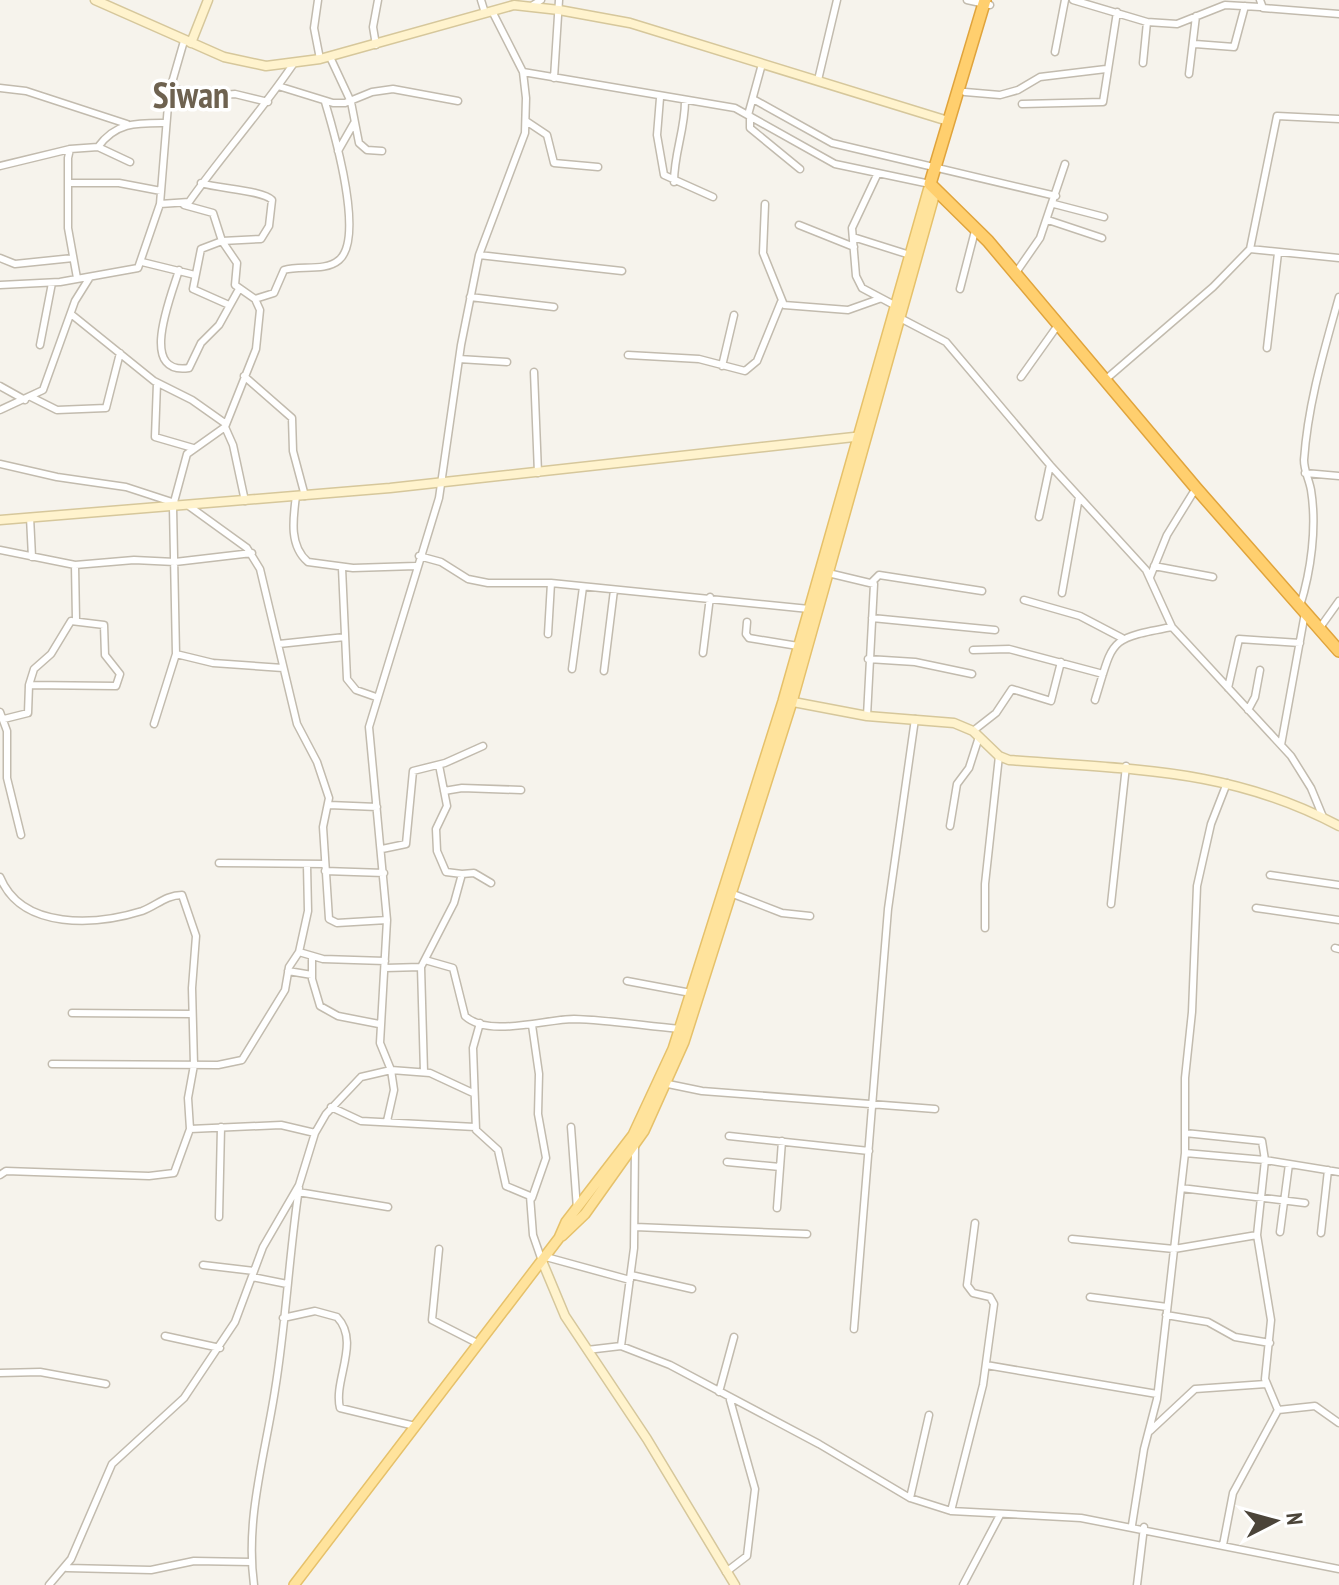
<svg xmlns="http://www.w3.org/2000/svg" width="1339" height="1585" viewBox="0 0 1339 1585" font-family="'PT Sans Narrow',sans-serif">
  <rect width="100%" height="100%" fill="#f6f3ec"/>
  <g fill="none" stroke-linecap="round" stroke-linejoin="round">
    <defs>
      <path id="street" d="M318,0L314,28L320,59
        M481,0L485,13
        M967,0L990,5
        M1073,0L1147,22L1143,63
        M1260,0L1263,8L1339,14
        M530,7L541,0
        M1147,22L1177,24L1225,5L1260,7
        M1195,44L1234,47L1245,6
        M376,45L373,27L378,0
        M1055,52L1065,0
        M330,57L351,102L359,143L367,150L382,151
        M523,72L735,108L835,164L930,184
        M1189,74L1196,16
        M554,78L559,0
        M818,80L837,0
        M278,86L333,103H345L372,92L393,89L458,101
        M171,87L200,97L235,94L268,102
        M0,88L26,91L127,124
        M965,92L1000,95L1018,90L1040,77L1106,69
        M660,98L657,135L664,175L713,197
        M753,99L832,143L1056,196
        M1022,104L1103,102L1117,12
        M748,115L762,64
        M750,116V128L800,169
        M526,121L547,135L554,163L598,167
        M338,151L354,123
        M130,162L98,147C116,122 137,123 165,123
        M0,166L70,149
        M877,175L852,228L856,276L862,288L896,306
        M674,182C674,153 685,130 685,101
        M68,183H119L161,191
        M201,183C219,189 262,190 272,200L269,226L261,239L222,241L201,249L193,289L229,305
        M160,204L189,202C222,155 261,112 294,63
        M765,204L763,253L784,305L848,310L879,299
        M1054,204L1104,217
        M1048,220L1102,238
        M799,225L854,247
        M853,237L910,255
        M1250,249L1339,258
        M479,255L622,271
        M0,258L15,264L73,258
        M142,262L195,275
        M179,270C172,294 137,376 189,368L201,343L219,325L239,289
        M1015,274L1040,238L1065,164
        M77,278L68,228V158L70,149L98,147
        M0,285L60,282L138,268L160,204L169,93L184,41
        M960,289L975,231
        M470,297L554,307
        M255,299L274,293L284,270C300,265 325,272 339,260C365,238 334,132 325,102
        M71,314L154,381L192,400L226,424
        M900,318L946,342L1050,465L1146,570L1172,627L1291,756L1311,788L1323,817
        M40,345L52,283
        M1267,348L1278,253
        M628,355L699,359L745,371L757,361L781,302
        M459,359L507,362
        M722,366L734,315
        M534,372L538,473
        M244,376L292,418L293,451L305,496
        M1021,377L1058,325
        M1105,380L1213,287L1250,249L1277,116L1339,119
        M157,383L155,437L193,448
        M0,386L25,400
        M31,397L57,410L106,408L120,353
        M0,410L43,390L75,301L90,277
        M225,427L233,445L245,501
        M0,464L57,477L126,487L175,503
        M1305,473L1339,476
        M296,496C293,519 289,546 308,562L353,568L416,566
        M174,502L187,454L225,427L256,349L260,310L255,299L235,285L237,263L222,241L213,213L184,205
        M189,506L247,548L260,569L297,724L317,762L329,798L323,827L329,919L337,923L387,920
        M30,517L32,557
        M1039,517L1050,465
        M0,550L75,565L76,620
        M419,556L441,562L468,579L488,583H551L809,609
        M75,565L134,560L175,562L252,553
        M1154,566L1213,577
        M342,568L347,679L356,690L376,697
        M828,573L874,584L867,716
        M1150,577L1167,535L1196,488
        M872,582L879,575L982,591
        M1062,593L1079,497
        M1024,600L1080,616L1122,638
        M1300,606C1311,571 1317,527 1311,490C1309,479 1304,471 1304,460C1308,403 1324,351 1339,297
        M872,618L995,630
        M747,622L746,634L749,638L798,646
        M1319,629L1339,601
        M548,634L551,583
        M279,644L345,637
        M973,650L1009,649L1103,674
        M703,653L710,597
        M176,654L213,663L283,668
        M868,659L915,662L972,674
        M572,669L583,587
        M604,671L614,590
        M1228,688L1239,639L1300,643
        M1095,700C1114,639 1107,639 1172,627
        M1248,710L1255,697L1260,670
        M0,712L7,731V778L21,835
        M4,719L28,713L29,685L116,686L120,674L105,655L104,625L71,621L51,654L34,669L29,685
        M154,724L176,654L173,507
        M973,731L996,713L1012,689L1051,701L1061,662
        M1281,745L1305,613
        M439,765L447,806L436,829L437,851L446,872L462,874
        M444,791L462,788L521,790
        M329,805L377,807
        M950,826L957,784L969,768L979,737
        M382,849L406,844L413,771L445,763L483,746
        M219,863L325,864
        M325,871L384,873
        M1270,875L1339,885
        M0,877C22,931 97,925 142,911C156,906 166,895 182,895L196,936L192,988L194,1065L188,1098L190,1129L174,1173L149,1176L6,1171L0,1175
        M733,894L782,913L810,916
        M1111,904L1126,766
        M1256,908L1339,920
        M985,928V884L999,756
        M1335,948L1339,949
        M299,952L323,959L385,961
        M312,958V979L320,1006L338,1016L379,1024
        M425,960L453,968L465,1016C489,1038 545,1019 574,1019C609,1020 645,1026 680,1029
        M385,968L421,967
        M288,971L312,975
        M627,981L691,993
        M72,1013L192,1014
        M480,1023L473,1048L476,1130L498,1150L506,1186L530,1196L533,1235L542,1261
        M52,1064L218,1065L242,1060L285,990L289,967L299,952L308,911L307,865
        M424,1072L421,967L454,903L462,874L474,873L491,883
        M668,1084L702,1091L935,1109
        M331,1107L361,1121L475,1127
        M387,1121L394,1090L391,1070L430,1073L473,1093
        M571,1127L577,1209
        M190,1129L281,1125L315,1133
        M729,1136L869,1151
        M1185,1153L1265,1160L1339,1172
        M727,1162L780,1167
        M1181,1188L1305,1203
        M298,1192L388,1207
        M532,1198L546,1158L538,1114L539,1074L532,1025
        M777,1208L782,1141
        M219,1217L221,1127
        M635,1227L807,1234
        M1280,1232L1289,1164
        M1321,1233L1328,1170
        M1257,1235L1271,1320L1265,1379L1278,1410
        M1072,1239L1174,1249L1257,1235L1265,1160L1262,1141L1185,1133
        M439,1249L432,1320L477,1343
        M546,1257L630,1280
        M203,1265L254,1271
        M631,1275L692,1289
        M252,1277L287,1284
        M1090,1297L1167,1307
        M1166,1315L1208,1322L1235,1337L1270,1343
        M283,1318L315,1311L337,1317C361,1342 333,1380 340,1408L415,1426
        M854,1329L888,909L915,719
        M165,1336L220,1348
        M621,1346L634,1248L635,1145
        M587,1350L621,1346L670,1365L819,1444L910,1498L951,1511L1081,1518L1339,1569
        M986,1365L1157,1394
        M0,1373L40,1372L106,1384
        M719,1392L734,1337
        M1150,1431L1195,1389L1266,1384
        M910,1498L929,1415
        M951,1511L983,1385L994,1304L990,1297L973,1293L967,1285L975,1223
        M1132,1525L1144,1449L1157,1399L1185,1153V1078L1192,1012L1197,886L1211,824L1227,783
        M1223,1545L1233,1493L1278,1410L1315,1406L1339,1423
        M67,1568L151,1570L194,1561L251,1562
        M726,1572L747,1556L755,1489L730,1400
        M49,1585L71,1559L112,1464L184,1398L235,1322L263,1247L299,1185L315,1133L326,1114L361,1077L391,1070L380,1043L387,920L369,727L439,498L461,345L479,255L525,133L526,98L523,72L492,11
        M254,1585C245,1519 265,1455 275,1390C286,1323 289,1255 299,1188
        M963,1585L1000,1515
        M1137,1585L1144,1527"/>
      <path id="secondary" d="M95,0L224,57L266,66L320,59L514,5L559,10L630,23L948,121
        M191,43L208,0
        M0,520L390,488L863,436
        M788,701L867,716L954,723L973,731L999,756L1009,760C1130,770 1228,767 1339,826
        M542,1261L565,1316L647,1439L735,1585"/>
      <path id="primary" d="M562,1236L585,1214L644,1131L684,1042L792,702L936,189
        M294,1585L559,1238L566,1222L633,1135L673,1049L783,701L930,184"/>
      <path id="highway" d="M985,0L930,184L988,241L1196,488L1339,651"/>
    </defs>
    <use href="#street" stroke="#c2bbae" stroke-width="9"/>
    <use href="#secondary" stroke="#d6c79b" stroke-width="11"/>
    <use href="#primary" stroke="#e6c16a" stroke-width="12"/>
    <use href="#highway" stroke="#e0a43c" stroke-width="14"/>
    <use href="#street" stroke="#fff" stroke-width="6"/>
    <use href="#secondary" stroke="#fff3cd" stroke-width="8"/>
    <use href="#primary" stroke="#ffe39c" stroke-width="9"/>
    <use href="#highway" stroke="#ffcf6e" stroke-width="11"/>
  </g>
  <g text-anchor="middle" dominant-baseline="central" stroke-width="7" stroke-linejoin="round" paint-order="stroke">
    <g font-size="36" font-weight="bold" fill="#6e6250" stroke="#fff">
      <text x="191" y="94">Siwan</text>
    </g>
  </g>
  <g transform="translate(1275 1521) rotate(84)" stroke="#ffffff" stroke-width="6" paint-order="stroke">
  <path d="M0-6L14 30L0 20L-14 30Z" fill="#4b4439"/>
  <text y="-12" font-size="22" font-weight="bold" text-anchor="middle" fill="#4b4439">N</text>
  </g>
</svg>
